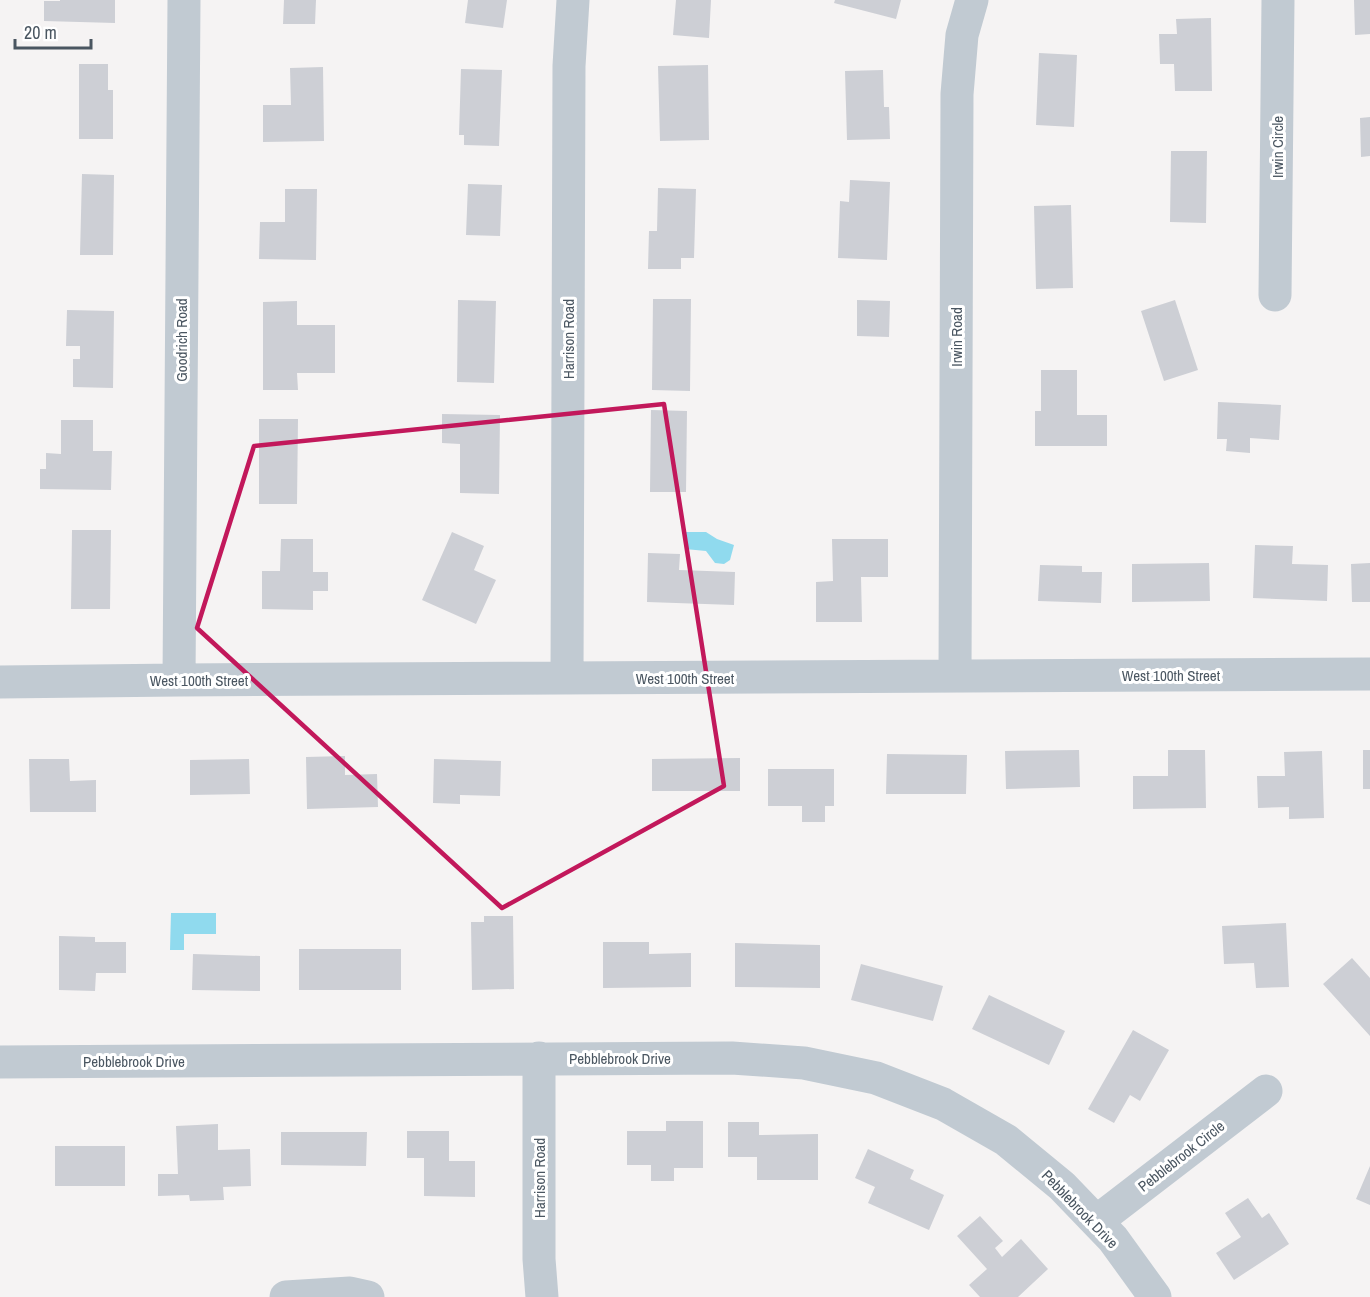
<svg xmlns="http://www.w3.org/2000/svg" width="1370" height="1297" viewBox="0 0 1370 1297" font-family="'Archivo Narrow',sans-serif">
  <rect width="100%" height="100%" fill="#f5f3f3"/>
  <path fill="#90daee" d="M686,532H706L717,539L734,545L730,560L724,564L715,563L706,551L685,549Z
    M171,913H216V934H184V950H170Z"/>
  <path fill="#cdcfd5" d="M60,0H115V23L44,21V1H60Z
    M284,0H316L315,24H283Z
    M468,0H507L503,28L465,23Z
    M676,0H711L709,38L673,35Z
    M835,0H901L896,19L834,3Z
    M1354,0H1370V34L1355,35Z
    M1211,18L1212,91H1175L1174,64H1160L1159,34H1177L1176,19Z
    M1039,53L1077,55L1074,127L1036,125Z
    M79,64H108V90H113V139H79Z
    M708,65L709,140L660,141L658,66Z
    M323,67L324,141L263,142V105H291L290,68Z
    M461,69L502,70L499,146L464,145V135H459Z
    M883,70L884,107H889L890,139L847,140L845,71Z
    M1370,117V156L1361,157L1360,118Z
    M1171,151H1207L1206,223L1170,222Z
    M82,174L114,175L113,255H80Z
    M850,180L890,182L887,260L838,258L840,201L849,202Z
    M468,184L502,185L500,236L466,235Z
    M658,188L696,189L694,258H681V269H648L649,231H657Z
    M285,189H317L316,260L259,259L260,222H285Z
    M1071,205L1073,288L1036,289L1034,206Z
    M653,299H691L690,391L652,390Z
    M458,300L496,301L494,383L457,382Z
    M857,300L890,301L889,337L857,336Z
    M1175,300L1198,370L1164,381L1141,311Z
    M297,301V325H335V373H297L298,390H263V302Z
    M67,310L114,311L113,388L73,387V359H80V346H66Z
    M1041,370H1077V415H1107V446H1035V411H1041Z
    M1218,402L1281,405L1279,440L1250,438V453L1226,451L1227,439H1217Z
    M651,410L687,411L686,492H650Z
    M442,414L500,415L499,494L460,493V444L442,443Z
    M259,419H298L297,504H259Z
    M61,420H93V451H112L111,490L40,489V469H46V453L61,454Z
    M72,530H111L110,609H71Z
    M452,532L484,546L474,570L496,580L476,624L422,600Z
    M281,539H313V572H328V591H313V610L262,609V571H280Z
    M832,539H888V577H861L862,622H816V582L833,581Z
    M1255,545L1293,546L1292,564L1328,565L1327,601L1253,598Z
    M648,553L680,554L679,570L735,572L734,605L647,602Z
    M1209,563L1210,601L1132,602V564Z
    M1370,563V602H1352L1351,564Z
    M1040,565L1082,566V572H1102L1101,603L1038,601Z
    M1079,750L1080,787L1006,789L1005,751Z
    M1168,750H1205L1206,808L1133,809V776H1168Z
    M1363,750H1370V789H1363Z
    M1322,751L1324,818L1289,819V807L1258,808L1257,776H1285L1284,752Z
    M887,754L967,755L966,794H886Z
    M345,756V775L377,774L378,807L307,809L306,757Z
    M740,758V791H652V759Z
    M29,759H69L70,781L96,780V812H30Z
    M249,759L250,794L190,795V760Z
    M434,759L501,761L500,796L460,795V804L433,803Z
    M768,769H834V806H825V822H802V806H768Z
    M484,916H513L514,989L472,990L471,922H484Z
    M1286,923L1289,987L1256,988L1254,963L1224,964L1222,926Z
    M59,936L95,937V942H126V973H96L95,991L59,990Z
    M603,942H649V954L691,953V987L603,988Z
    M735,943L820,945V988L735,987Z
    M299,949H401V990H299Z
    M193,954L260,956V991L192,990Z
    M1352,958L1370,978V1036L1323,984Z
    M861,964L943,986L933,1021L851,1000Z
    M989,995L1065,1031L1049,1065L972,1029Z
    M1133,1030L1169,1050L1140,1101L1130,1095L1114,1123L1088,1109Z
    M666,1121H703V1168H674V1181H651V1165H627V1131H666Z
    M728,1122H759V1135L818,1134V1180H757V1157H728Z
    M218,1124V1150L250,1149L251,1186L223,1187L224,1200L190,1201L189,1195L158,1196V1174H178L176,1126Z
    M407,1131H449V1161H475V1197L424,1196V1158H407Z
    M281,1132H367L366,1166L281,1165Z
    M55,1146H125V1186H55Z
    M868,1149L914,1170L910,1179L944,1195L929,1230L868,1203L875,1187L855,1178Z
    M1370,1166V1205L1356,1199Z
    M1248,1198L1262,1218L1269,1213L1289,1244L1234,1280L1216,1253L1241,1237L1225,1213Z
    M980,1216L1003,1241L995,1248L1002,1257L1021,1239L1048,1269L1018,1297H980L969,1285L987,1269L957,1236Z"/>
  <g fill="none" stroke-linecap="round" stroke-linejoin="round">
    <path stroke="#c1cad2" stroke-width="33" d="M1275,295L1278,0
      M955,676L957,94L962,35L972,0
      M567,678L569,66L573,0
      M179,680L184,0
      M0,682L179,680L1370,674
      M539,1058V1259L542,1297
      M0,1062L732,1058L804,1063L876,1078L943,1104L1006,1140L1062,1186L1113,1239L1155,1297
      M1097,1221L1266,1091
      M286,1297L350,1293L368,1297"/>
  </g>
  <path fill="none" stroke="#c2185b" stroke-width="4.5" stroke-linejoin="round" d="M664,404L724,786L502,908L197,628L254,446Z"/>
  <g text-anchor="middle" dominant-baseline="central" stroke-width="6" stroke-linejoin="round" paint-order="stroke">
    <g font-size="15" fill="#4a5661" stroke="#fff">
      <text transform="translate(1277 147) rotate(-90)">Irwin Circle</text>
      <text transform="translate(956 337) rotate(-90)">Irwin Road</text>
      <text transform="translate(568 339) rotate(-90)">Harrison Road</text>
      <text transform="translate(181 340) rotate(-90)">Goodrich Road</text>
      <text x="1171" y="675">West 100th Street</text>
      <text x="685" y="678">West 100th Street</text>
      <text x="199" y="680">West 100th Street</text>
      <text x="620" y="1058">Pebblebrook Drive</text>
      <text x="134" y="1061">Pebblebrook Drive</text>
      <text transform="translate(1181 1156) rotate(-38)">Pebblebrook Circle</text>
      <text transform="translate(539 1178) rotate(-90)">Harrison Road</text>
      <text transform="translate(1080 1209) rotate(46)">Pebblebrook Drive</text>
    </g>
  </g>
  <path d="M15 39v9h76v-9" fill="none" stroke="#4a5661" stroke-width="3"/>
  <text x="24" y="39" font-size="18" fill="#4a5661" stroke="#ffffff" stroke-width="4.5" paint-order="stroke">20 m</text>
</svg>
